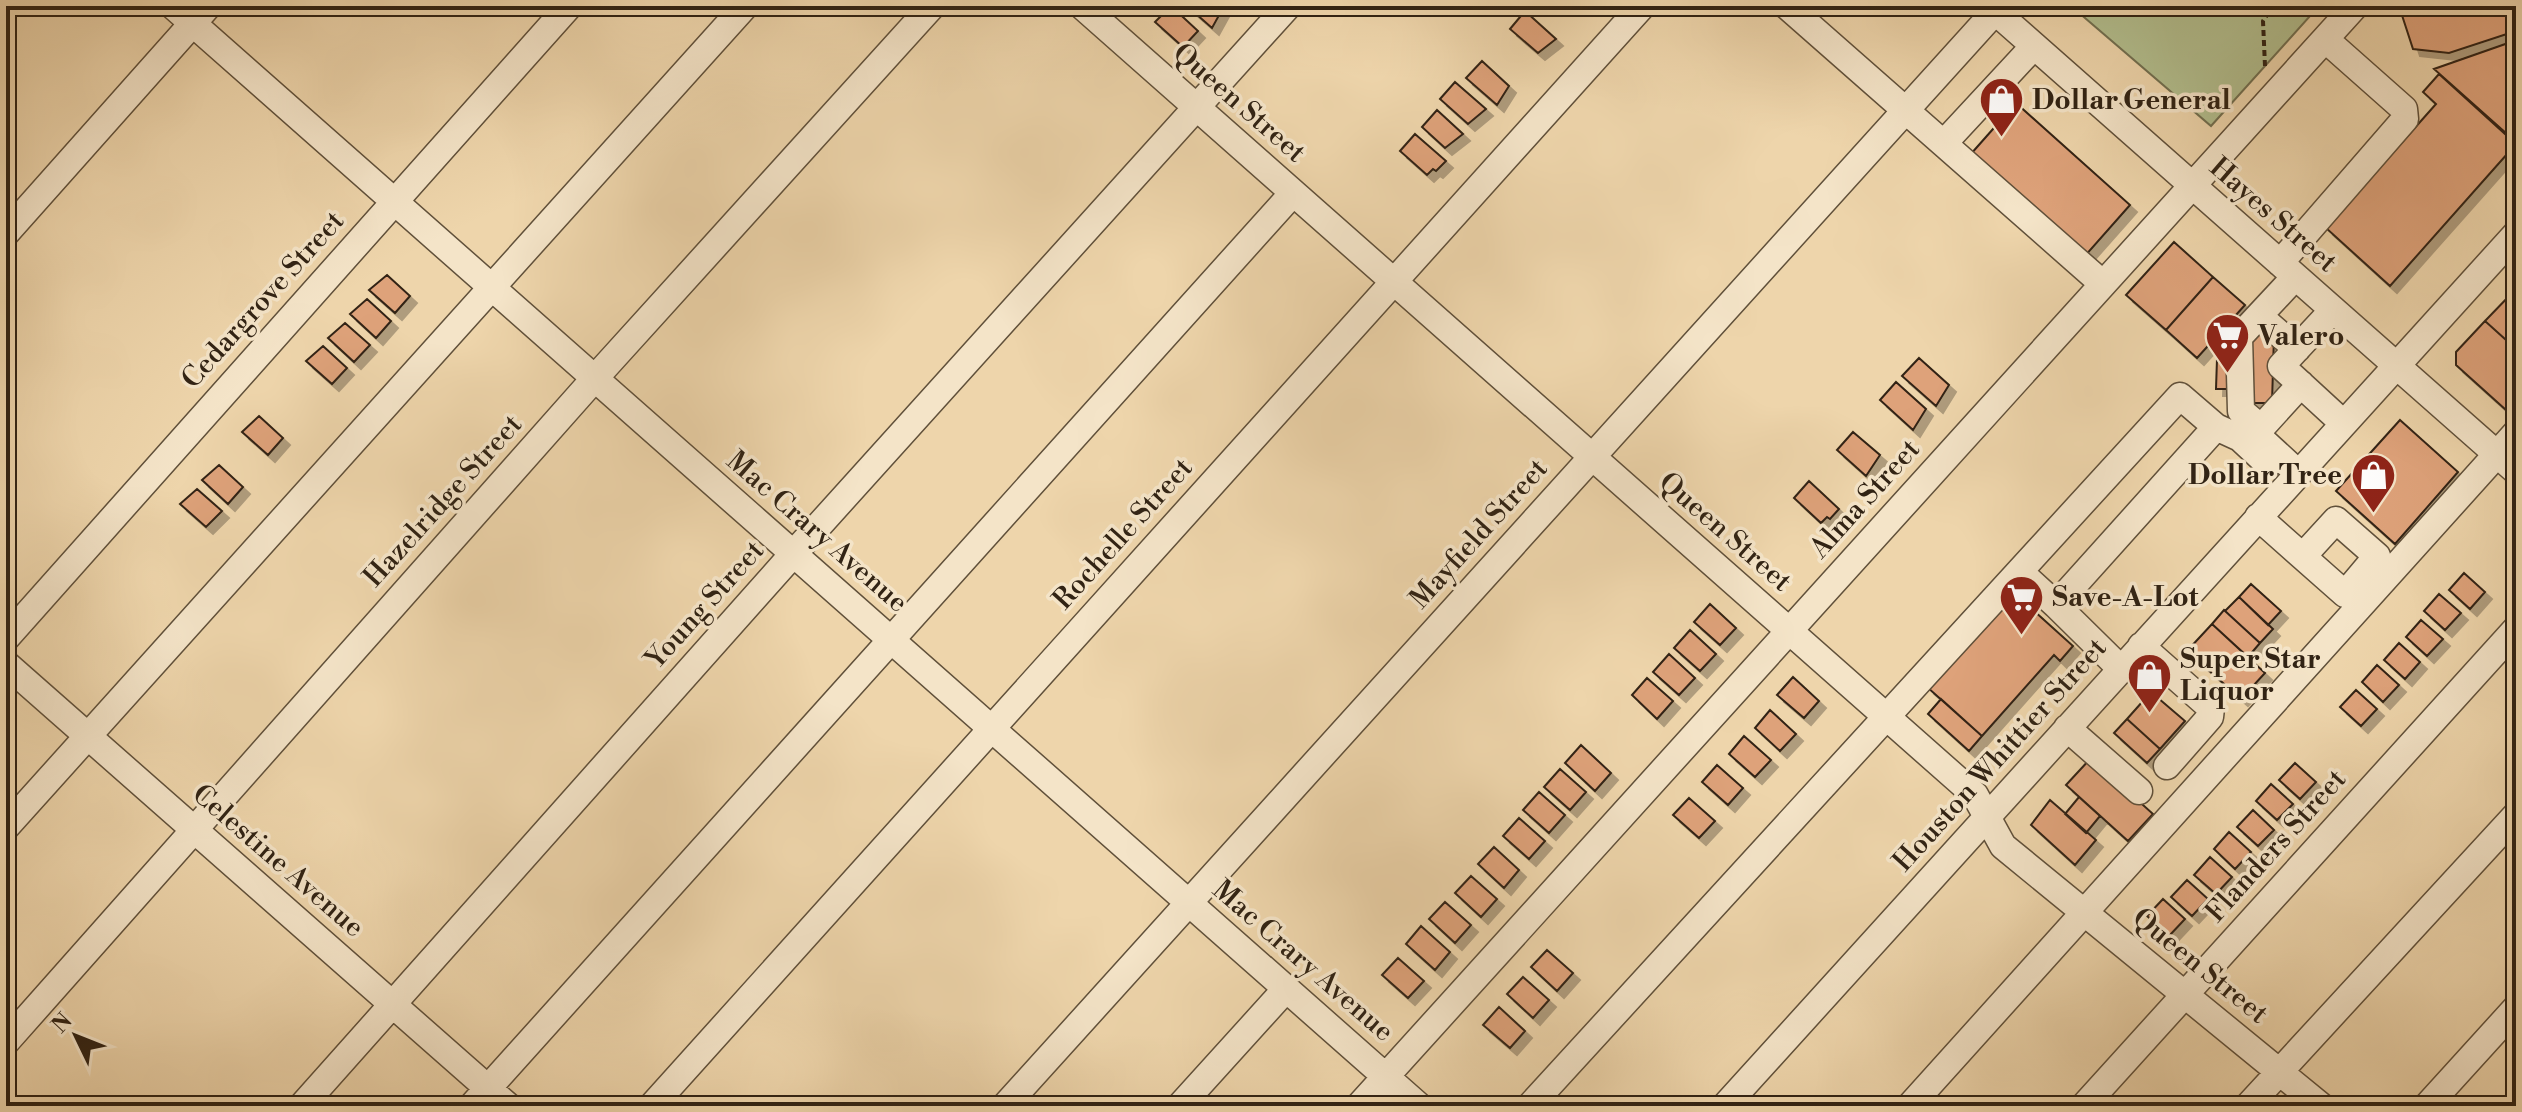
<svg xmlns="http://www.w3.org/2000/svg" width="2522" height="1112" viewBox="0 0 2522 1112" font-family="'Libre Bodoni',serif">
  <defs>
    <filter id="shadow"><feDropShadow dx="7" dy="7" stdDeviation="0" flood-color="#0004"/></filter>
  </defs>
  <rect width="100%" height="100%" fill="#eed5ab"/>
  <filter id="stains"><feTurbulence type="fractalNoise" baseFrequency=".0025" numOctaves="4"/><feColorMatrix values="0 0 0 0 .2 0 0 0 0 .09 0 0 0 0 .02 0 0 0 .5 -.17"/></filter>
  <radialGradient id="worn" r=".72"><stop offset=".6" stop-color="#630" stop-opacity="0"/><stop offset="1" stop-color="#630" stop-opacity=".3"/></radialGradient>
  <path fill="#b2be8e" stroke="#727051" stroke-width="2" d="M2071,6H2319L2211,126Z"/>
  <path fill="#dea27a" stroke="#312314" stroke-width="2" filter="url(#shadow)" d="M1171,6L1198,31L1183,47L1155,22Z
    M1187,6H1221L1223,8L1212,28Z
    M2399,6H2516V31L2449,53L2413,49Z
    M1525,11L1556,39L1538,53L1510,29Z
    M2514,41L2516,43V142L2434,69Z
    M1482,61L1509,86L1497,105L1466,78Z
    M2439,74L2516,144L2390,286L2326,228L2436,104L2423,92Z
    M1455,82L1486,109L1468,124L1440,99Z
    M2016,103L2130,205L2084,257L1970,155Z
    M1437,110L1463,134L1445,148L1422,127Z
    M1415,134L1446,161L1436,171L1433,169L1427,175L1400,151Z
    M2174,242L2213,277L2166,330L2126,295Z
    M387,275L410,296L395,313L369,290Z
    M2213,277L2245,305L2197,358L2166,330Z
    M2513,292L2516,295V349L2485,321Z
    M367,299L391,321L376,338L350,314Z
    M2485,321L2516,349V419L2456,365V352Z
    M345,323L370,345L354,362L328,338Z
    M2250,334L2274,335L2272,403H2249Z
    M323,346L347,368L332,384L306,361Z
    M1919,358L1949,385L1936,406L1902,376Z
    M2217,359H2229L2235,389H2216Z
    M1896,382L1926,409L1913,430L1880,400Z
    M259,416L283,438L268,455L242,432Z
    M2400,420L2458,472L2395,544L2336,491Z
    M1853,432L1880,455L1866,476L1837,450Z
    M219,465L243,487L228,504L202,480Z
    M1809,481L1839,509L1830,519L1827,517L1821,523L1794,498Z
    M197,489L222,511L206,527L180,504Z
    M2464,573L2485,592L2470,609L2449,590Z
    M2251,584L2281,611L2268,625L2239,597Z
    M2012,591L2073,646L2060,661L2054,655L1982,736L1927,687Z
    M2439,594L2461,613L2445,630L2424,611Z
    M2239,597L2273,629L2260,643L2225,611Z
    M1710,604L1736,628L1720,645L1694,622Z
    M2224,610L2260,643L2248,657L2212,624Z
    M2421,620L2443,639L2427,656L2406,637Z
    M2212,624L2265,673L2241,699L2187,651Z
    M1690,630L1716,654L1700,671L1674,648Z
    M2399,643L2420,662L2405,679L2384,660Z
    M1669,654L1695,678L1679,695L1653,672Z
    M2377,665L2399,685L2383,702L2362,682Z
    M1793,677L1819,701L1804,718L1777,695Z
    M1647,678L1673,701L1657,719L1632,695Z
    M2356,690L2377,709L2361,726L2340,707Z
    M2151,692L2185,721L2160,749L2127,719Z
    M1941,699L1982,736L1969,751L1928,714Z
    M1770,710L1796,734L1780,751L1755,728Z
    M2127,719L2160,749L2147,763L2114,733Z
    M1744,736L1771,760L1755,777L1729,754Z
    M1581,745L1611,773L1595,791L1565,763Z
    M2091,758L2153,814L2128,841L2066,785Z
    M2295,763L2316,782L2300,799L2279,780Z
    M1717,765L1743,788L1728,805L1702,782Z
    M1560,769L1586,792L1570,810L1544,787Z
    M2271,784L2293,804L2277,820L2256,801Z
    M1539,792L1565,815L1549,833L1523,810Z
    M2079,797L2100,816L2086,833L2065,814Z
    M1689,798L1715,821L1699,838L1673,815Z
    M2050,800L2096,840L2075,865L2031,825Z
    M2253,810L2274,830L2258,846L2237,827Z
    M1519,818L1545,841L1529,859L1503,836Z
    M2229,832L2251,852L2235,869L2214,849Z
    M1494,847L1519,870L1504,888L1478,864Z
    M2210,857L2232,877L2216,894L2194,875Z
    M1471,876L1497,899L1481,917L1455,893Z
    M2187,880L2208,899L2192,916L2171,897Z
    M2163,899L2185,919L2169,936L2147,916Z
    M1445,902L1471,925L1455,943L1429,919Z
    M1421,926L1450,952L1435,970L1406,944Z
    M1547,950L1573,973L1557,991L1531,967Z
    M1398,958L1424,981L1408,998L1382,975Z
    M1523,977L1549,1000L1533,1018L1507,994Z
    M1499,1007L1525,1031L1510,1048L1483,1025Z"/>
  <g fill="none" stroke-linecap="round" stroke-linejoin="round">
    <defs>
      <path id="minor" d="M173,6L1419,1106
        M1082,6L1975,795L2003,846L2321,1106
        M1787,6L2103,284
        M1989,6L2516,471
        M1944,143L2034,46
        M6,233L208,6
        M2280,263L2405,119L2404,109L2325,39
        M2295,277L2239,337L2241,411L2261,428V439L2298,473
        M2333,310L2281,366L2343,423
        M2259,316L2297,349
        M2216,427L2240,438L2268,464
        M2261,428L2301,384
        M2258,517L2345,594L2377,556L2336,520L2303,556
        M2021,573L2056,605
        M6,638L569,6
        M2141,646L2211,708L2210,717L2167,766
        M6,664L508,1106
        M2067,728L2139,791
        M6,827L745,6
        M6,1042L595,378L932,6
        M302,1106L794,553L1288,6
        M472,1106L1293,193
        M652,1106L1642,6
        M1005,1106L2000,6
        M1180,1106L1286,989
        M1359,1106L2355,6
        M1530,1106L2180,396L2216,427L2056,605L2121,669
        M1725,1106L2516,234
        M1910,1106L2516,433
        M2084,1106L2516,629
        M2248,1106L2516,815
        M2427,1106L2516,1008"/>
    </defs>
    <use href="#minor" stroke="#60503a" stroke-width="29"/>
    <path stroke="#312314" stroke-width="4" stroke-dasharray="6 4" stroke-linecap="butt" d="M2259,12L2266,16
      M2265,66L2263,21L2273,6"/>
    <use href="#minor" stroke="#f4e4c8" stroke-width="26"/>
  </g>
  <defs>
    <symbol id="shop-pin" viewBox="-11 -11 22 30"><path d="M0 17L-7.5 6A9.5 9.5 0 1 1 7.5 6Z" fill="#8f2418" stroke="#f4e4c8"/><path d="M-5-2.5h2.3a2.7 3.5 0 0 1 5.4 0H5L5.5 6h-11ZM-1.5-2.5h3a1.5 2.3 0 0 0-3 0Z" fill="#fff"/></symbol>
    <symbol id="supermarket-pin" viewBox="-11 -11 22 30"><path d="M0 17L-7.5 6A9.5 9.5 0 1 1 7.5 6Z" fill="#8f2418" stroke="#f4e4c8"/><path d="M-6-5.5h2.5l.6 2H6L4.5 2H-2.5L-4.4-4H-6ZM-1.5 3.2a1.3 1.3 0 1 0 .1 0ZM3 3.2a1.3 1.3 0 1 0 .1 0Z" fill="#fff"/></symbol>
  </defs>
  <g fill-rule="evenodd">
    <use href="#shop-pin" x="1976" y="74" width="51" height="69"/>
    <use href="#supermarket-pin" x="2202" y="310" width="51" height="69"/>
    <use href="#shop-pin" x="2348" y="450" width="51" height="69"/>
    <use href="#supermarket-pin" x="1996" y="572" width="51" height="69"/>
    <use href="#shop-pin" x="2124" y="650" width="51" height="69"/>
  </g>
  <g text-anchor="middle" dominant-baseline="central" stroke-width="7" stroke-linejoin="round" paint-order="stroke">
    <g font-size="28" font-weight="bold" fill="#312314" stroke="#f4e4c8" text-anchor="start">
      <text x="2032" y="100">Dollar General</text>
      <text x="2258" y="336">Valero</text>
      <text x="2342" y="475" text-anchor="end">Dollar Tree</text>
      <text x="2052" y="597">Save-A-Lot</text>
      <text x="2180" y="659">Super Star<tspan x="2180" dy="32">Liquor</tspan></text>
    </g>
    <g font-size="28" fill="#312314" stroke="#f4e4c8">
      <text transform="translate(1239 103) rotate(41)">Queen Street</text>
      <text transform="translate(2273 215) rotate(41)">Hayes Street</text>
      <text transform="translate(263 300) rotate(-48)">Cedargrove Street</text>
      <text transform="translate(1865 499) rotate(-48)">Alma Street</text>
      <text transform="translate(443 501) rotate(-48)">Hazelridge Street</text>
      <text transform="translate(817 532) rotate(41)">Mac Crary Avenue</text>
      <text transform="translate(1725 532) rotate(41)">Queen Street</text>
      <text transform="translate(1123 534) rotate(-48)">Rochelle Street</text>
      <text transform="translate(1479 534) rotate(-48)">Mayfield Street</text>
      <text transform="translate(705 605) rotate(-48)">Young Street</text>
      <text transform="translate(2000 755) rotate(-48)">Houston Whittier Street</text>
      <text transform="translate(2276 846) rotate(-48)">Flanders Street</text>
      <text transform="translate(278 861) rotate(41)">Celestine Avenue</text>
      <text transform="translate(1303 961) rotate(41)">Mac Crary Avenue</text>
      <text transform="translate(2200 966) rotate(39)">Queen Street</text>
    </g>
  </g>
  <rect width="2522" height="1112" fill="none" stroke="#eed5ab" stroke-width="32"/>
  <rect x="8" y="8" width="2506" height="1096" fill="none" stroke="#312314" stroke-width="4"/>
  <rect x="16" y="16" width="2490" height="1080" fill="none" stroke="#312314" stroke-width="2"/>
  <g transform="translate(76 1036) rotate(313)" stroke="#f4e4c8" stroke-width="6" paint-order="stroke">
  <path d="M0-6L14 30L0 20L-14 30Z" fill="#312314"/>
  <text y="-12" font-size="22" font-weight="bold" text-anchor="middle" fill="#312314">N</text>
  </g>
  <rect width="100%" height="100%" filter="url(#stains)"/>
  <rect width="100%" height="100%" fill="url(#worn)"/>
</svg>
